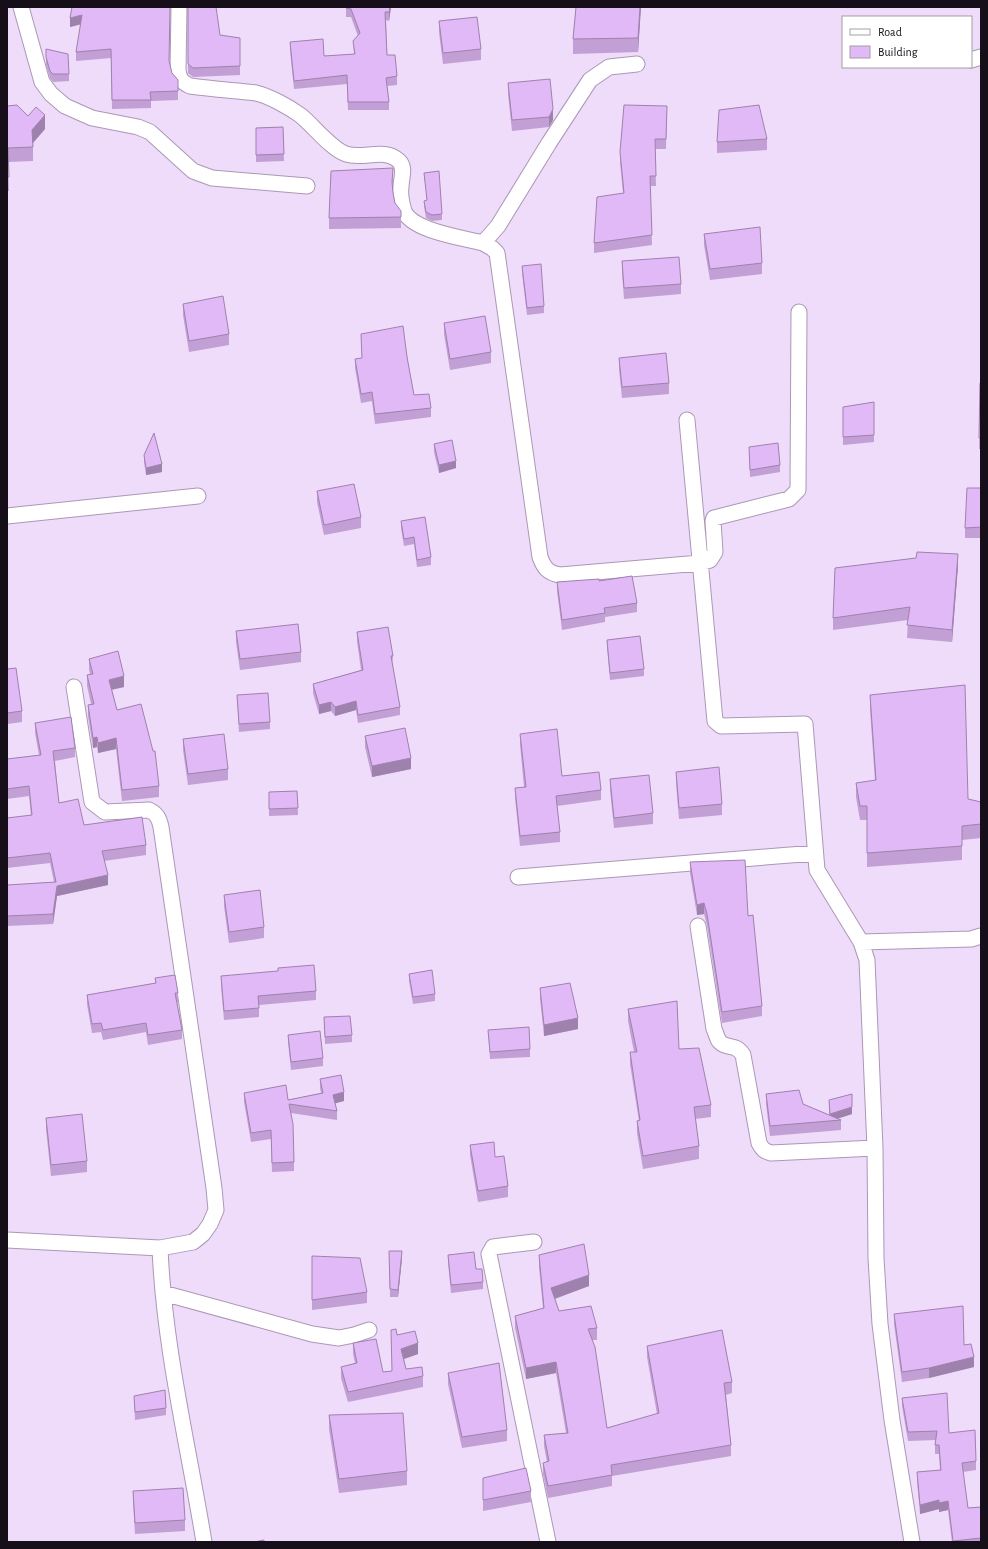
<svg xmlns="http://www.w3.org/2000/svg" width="988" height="1549" viewBox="0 0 988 1549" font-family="'Alegreya Sans',sans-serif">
  <rect width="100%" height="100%" fill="#efdbfa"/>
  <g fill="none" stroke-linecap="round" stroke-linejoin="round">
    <defs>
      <path id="street" d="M21,7L42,82L51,94L65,106L92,118L138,127L150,132L193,171L212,178L307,186
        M179,7L178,70C179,79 182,82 190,86C206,88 222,90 238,91C244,92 251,92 256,93C269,96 289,107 300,115C313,125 331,149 346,154C363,160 384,147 399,161C406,168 401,178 401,187C400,193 402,204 404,211C412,231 464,238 483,243L492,248L497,253L540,557C544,568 548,573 560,575L700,563L710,560L715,552L713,521L714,518L789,499L798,490L799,312
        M971,60L981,57
        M483,243L498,226L549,143L590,80L609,67L637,64
        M687,420L715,721L721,726L805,724L817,870L861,942L867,960L875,1148L876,1258L880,1324L892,1420L912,1542
        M7,516L198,496
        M74,687L92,802L105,812L149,810C157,814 159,818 161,827L214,1188L216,1210L210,1224L203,1234L193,1242L160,1248
        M518,877L815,853
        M698,926L714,1029C716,1033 717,1038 719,1041C726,1050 735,1042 743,1055L759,1143C762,1149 764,1151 771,1153L875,1148
        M861,942L971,939L981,936
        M7,1240L160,1248C164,1347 188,1444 204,1542
        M534,1242L493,1247L489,1254L548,1542
        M163,1293L312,1334L339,1338L354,1335L369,1330"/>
    </defs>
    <use href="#street" stroke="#ab98b5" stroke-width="17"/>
    <use href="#street" stroke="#fff" stroke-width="15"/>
  </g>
  <path fill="#c29fd4" d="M188,7L220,35L240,38V75L193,77L188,73Z
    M346,7H391L389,21L386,20L387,55L397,76V85L387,86L389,102V110H348L347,84L294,89L290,50V42L324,56L354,54L353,41L358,36L351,17H346Z
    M576,7H641L638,52L573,54V39Z
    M70,18L169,62L172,73L178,80V100L151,101V108L112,109L111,58L76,61V52L81,24L70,27Z
    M439,21L481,49V60L443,64L439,32Z
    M46,49L69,74V81L53,82L50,78L46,65Z
    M508,83L553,120L549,127L512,131L508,94Z
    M7,106L28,116L45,129L33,143V161L8,162L9,191H7Z
    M667,106L666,149H655L656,186H650L652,245L594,253V243L623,193L620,162V152Z
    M283,127L284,161L256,162V128Z
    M767,139V150L717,153V142Z
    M424,173L442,214V220L432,221L426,218L424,206V201L427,200Z
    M393,179L392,186L393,193L395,203L401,217V228L329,229V218Z
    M704,234L762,263V274L710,280L704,245Z
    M622,261L681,284V294L624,299L622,272Z
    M522,266L544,306V313L527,315L522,273Z
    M183,304L229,334V345L189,352L183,315Z
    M444,323L491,352V363L450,370L444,334Z
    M361,334L407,357L414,395L431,408V417L375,424L372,401L361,403L355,368V359L362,358Z
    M619,358L669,383V394L622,398L619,369Z
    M980,383H981V449H979Z
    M874,402V442L843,445V437Z
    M434,444L456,468L439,473L434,452Z
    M749,447L780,465V472L750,477Z
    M144,455L162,472L146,475L144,462Z
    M981,488V538H965V528Z
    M317,491L361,517V528L324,535L317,502Z
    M401,521L431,557V565L417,567L414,544L404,546L401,528Z
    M958,566L952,642L907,638L908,620L833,630V618Z
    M599,581L637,603V612L605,617V622L562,630L557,591V582Z
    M236,631L301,652V662L240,670L236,642Z
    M357,632L393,656L392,665L400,707V715L358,723L356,710L335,716L331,711L319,714L313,693V684L361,670L357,641Z
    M607,640L644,669V676L610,680L607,647Z
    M89,659L124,687L112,690L117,710L159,786V797L122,801L116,749L98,753L97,747L93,748L88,716V705L91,704L87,686V675H90L89,669Z
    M7,669L22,711V722L7,724Z
    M237,695L270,722V729L239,732Z
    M870,695L968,799L981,802V838L962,840V860L867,867V820H860L856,797V783L875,781L870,709Z
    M35,723L75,748V757L55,761L59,803L84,825L146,845V855L104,861L108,885L57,896L53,924L7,926V885L54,882L50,863L7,868V818L31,816L29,796L7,799V759L39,755L35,733Z
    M520,734L562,776L601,790V800L557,806L560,832V842L520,846L515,798V788L524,787L520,744Z
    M365,736L411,769L372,777L365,747Z
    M183,739L228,769V780L188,785L183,750Z
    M676,772L722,804V815L679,819L676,783Z
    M610,779L653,813V824L614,828L610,790Z
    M297,791L298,815L269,816V792Z
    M690,862L748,916L762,1006V1016L722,1023L707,925L704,914L697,915L690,873Z
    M224,895L264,927V938L229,943L224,906Z
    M409,974L435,994V1001L413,1004L409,981Z
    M221,976L316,991V1000L259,1005V1017L224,1020L221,986Z
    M155,978L178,993V1002H177L182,1030V1039L148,1045L146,1032L103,1040L101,1032L92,1033L87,1004V995L155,983Z
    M540,988L578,1029L544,1036L540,999Z
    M628,1009L679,1049L711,1105V1117L695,1119L699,1146V1159L643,1169L637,1133V1121H639L630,1064V1052H634L628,1021Z
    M324,1017L352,1035V1042L325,1044Z
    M488,1030L530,1049V1057L490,1059Z
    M288,1035L323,1058V1066L291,1070L288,1042Z
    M320,1079L344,1101L335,1103L337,1111V1120L291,1113L294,1162V1171L272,1172L271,1139L251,1142L244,1102V1093L288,1100L321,1093L320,1088Z
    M766,1094L803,1104L829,1116V1100L852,1114L837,1119L841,1120V1130L770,1136L766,1104Z
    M46,1118L87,1161V1172L51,1176L46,1129Z
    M470,1145L495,1157L508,1186V1197L478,1202L470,1155Z
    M389,1251L402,1258L398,1297H390Z
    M448,1255L476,1269L483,1282V1289L451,1293L448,1262Z
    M539,1255L589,1286L555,1299L559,1311L597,1328V1340H592L607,1428L657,1414L647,1357V1346L732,1382V1393L726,1395L731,1445V1456L612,1476V1486L548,1498L543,1474V1463L547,1462L544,1446V1435L566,1433L556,1373L526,1379L515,1328V1316L543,1308L539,1267Z
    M312,1256L367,1292V1303L312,1310Z
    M894,1314L964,1345L974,1367L929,1378L902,1382L894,1324Z
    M397,1335L418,1354L404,1359L406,1369L423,1376V1387L348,1402L341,1378V1367L355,1363L353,1354V1343L383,1372L392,1371Z
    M448,1373L507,1430V1441L462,1448L448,1384Z
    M134,1396L166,1408V1415L135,1420Z
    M902,1398L949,1433L976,1461V1470L963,1472L968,1508L981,1507V1542H952L948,1510L939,1512V1509L920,1514L917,1481V1472L940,1470L939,1454H935V1445L936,1440L908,1441L902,1406Z
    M329,1415L407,1471V1485L339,1493L329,1429Z
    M483,1478L531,1491V1502L483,1511Z
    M133,1491L185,1520V1531L135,1534L133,1502Z"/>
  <path fill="#9e82ad" d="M390,7H391L389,21V12Z
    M640,7H641L638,52V38Z
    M82,15V24L70,27V18Z
    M553,109V120L549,127V117Z
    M45,115V129L32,144V130Z
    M456,461V468L439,473V465Z
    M162,464V472L146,475V468Z
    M958,554V566L952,642V630Z
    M124,676V687L109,690V680Z
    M356,701V710L335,716V707Z
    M331,702V711L319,714V705Z
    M97,737V747L93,748V738Z
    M116,738V749L98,753V743Z
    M411,758V769L372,777V766Z
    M108,875V885L57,896L53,924V914L57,886Z
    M704,903V914L697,915V905Z
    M578,1018V1029L544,1036V1025Z
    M344,1092V1101L333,1104V1095Z
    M852,1107V1114L830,1121V1114Z
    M402,1251V1258L398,1297V1290Z
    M589,1275V1286L551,1300V1288Z
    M418,1343V1354L401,1360V1349Z
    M974,1357V1367L929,1378V1368Z
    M556,1362V1373L526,1379V1368Z
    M939,1500V1509L920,1514V1505Z
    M948,1501V1510L939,1512V1503Z"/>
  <path fill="#e2b9f7" stroke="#9e82ad" d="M72,7H170L169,61L172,73L178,80V91L150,92L151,100H112L111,49L76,52L82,15L70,18Z
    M188,7H216L220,35L240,38V66L193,68L188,64Z
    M346,7H390L389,12H385L387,55H395L397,76L386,78L389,102H348L347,75L294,81L290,42L323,39L324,56L355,54L353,41L360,33L351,9L346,8Z
    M576,7H640L638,38L573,39Z
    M477,17L481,49L443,53L439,21Z
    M46,49L68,54L69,74H53L50,71L46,57Z
    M550,79L553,109L549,117L512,120L508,83Z
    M17,105L28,116L36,107L45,115L32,130L33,147L8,148L9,177H7V106Z
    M624,105L667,106L666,139H655L656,176H650L652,235L594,243L597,197L624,193L620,152Z
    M759,105L767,139L717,142L719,110Z
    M283,127L284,154L256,155V128Z
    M393,168L392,182L393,193L395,203L401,211V217L329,218L331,171Z
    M439,171L442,214L432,215L426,212L424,201L427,200L424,173Z
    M760,227L762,263L710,269L704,234Z
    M679,257L681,284L624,288L622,261Z
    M541,264L544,306L527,308L522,266Z
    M223,296L229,334L189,341L183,304Z
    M485,316L491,352L450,359L444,323Z
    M403,326L407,357L414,395L429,394L431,408L375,414L372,392L361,394L355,359L362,358L361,334Z
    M666,353L669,383L622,387L619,358Z
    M980,383H981V438H979Z
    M874,402V435L843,437V407Z
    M154,433L162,464L146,468L144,455Z
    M452,440L456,461L439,465L434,444Z
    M778,443L780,465L750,470L749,447Z
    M354,484L361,517L324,525L317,491Z
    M967,488H981V527L965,528Z
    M425,517L431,557L417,560L414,537L404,539L401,521Z
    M917,552L958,554L952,630L907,625L910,607L833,618L835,568L916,558Z
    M632,576L637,603L604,608L605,613L562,620L557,582L599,579V581Z
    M298,624L301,652L240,659L236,631Z
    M388,627L393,656H391L400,707L358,715L356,701L335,707L331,702L319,705L313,684L363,670L357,632Z
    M640,636L644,669L610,673L607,640Z
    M118,651L124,676L109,680L117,710L141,704L153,751H155L159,786L122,790L116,738L98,743L97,737L93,738L88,705L94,704L87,675L93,674L89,659Z
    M16,668L22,711L7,713V669Z
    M965,685L968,799L981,802V824L962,826V846L867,853V806H860L856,783L876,780L870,695Z
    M268,693L270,722L239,724L237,695Z
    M71,717L75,748L53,751L59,803L78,799L84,825L142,817L146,845L102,851L108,875L57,886L53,914L7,916V885L56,882L50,853L7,858V818L32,815L29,786L7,789V759L41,755L35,723Z
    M405,728L411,758L372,766L365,736Z
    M557,729L562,776L599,772L601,790L556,796L560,832L520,836L515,788L526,787L520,734Z
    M224,734L228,769L188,774L183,739Z
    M719,767L722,804L679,808L676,772Z
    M649,775L653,813L614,818L610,779Z
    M297,791L298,808L269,809V792Z
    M745,860L748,916L753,915L762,1006L722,1012L707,914L704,903L697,905L690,862Z
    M260,890L264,927L229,932L224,895Z
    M314,965L316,991L258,996L259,1008L224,1011L221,976L278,971V968Z
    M432,970L435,994L413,997L409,974Z
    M175,975L178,993H175L182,1030L148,1035L146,1023L103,1030L101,1023L92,1024L87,995L156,983L155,978Z
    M570,983L578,1018L544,1025L540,988Z
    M677,1001L679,1049L699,1048L711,1105L694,1107L699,1146L643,1156L637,1121L640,1120L630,1052H637L628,1009Z
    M350,1016L352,1035L325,1037L324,1017Z
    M529,1027L530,1049L490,1052L488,1030Z
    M320,1031L323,1058L291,1062L288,1035Z
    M341,1075L344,1092L333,1095L337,1111L289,1104L293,1124L294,1162L272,1163L271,1130L251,1133L244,1093L286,1085L288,1100L323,1093L320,1079Z
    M799,1090L803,1104L841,1120L770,1126L766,1094Z
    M852,1094V1107L830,1114L829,1100Z
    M82,1114L87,1161L51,1165L46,1118Z
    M494,1142L495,1157L504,1156L508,1186L478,1191L470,1145Z
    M584,1244L589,1275L551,1288L559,1311L591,1306L597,1328L588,1329L595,1347L607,1428L659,1413L647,1346L722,1330L732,1382L724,1383L731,1445L611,1465L612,1475L548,1486L543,1463L549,1461L544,1435L568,1433L556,1362L526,1368L515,1316L544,1308L539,1255Z
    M389,1251H402L398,1290L390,1289Z
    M474,1252L476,1269H482L483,1282L451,1285L448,1255Z
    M312,1256L360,1258L367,1292L312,1300Z
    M963,1306L964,1345L971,1344L974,1357L929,1368L902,1372L894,1314Z
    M396,1329L397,1335L415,1331L418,1343L401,1349L406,1369L422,1367L423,1376L348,1392L341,1367L357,1363L353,1343L376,1339L383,1372L392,1371L391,1330Z
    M499,1363L507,1430L462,1437L448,1373Z
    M165,1390L166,1408L135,1412L134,1396Z
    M947,1393L949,1433L975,1430L976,1461L962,1463L968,1508L981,1507V1538L953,1541L948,1501L939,1503V1500L920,1505L917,1472L941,1470L939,1445H935L937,1431L908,1432L902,1398Z
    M403,1413L407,1471L339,1479L329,1415Z
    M526,1468L531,1491L483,1500V1478Z
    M183,1488L185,1520L135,1523L133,1491Z
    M264,1540V1542H254Z"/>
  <rect width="988" height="1549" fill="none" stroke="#160f19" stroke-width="16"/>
  <rect x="842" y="16" width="130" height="52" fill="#ffffff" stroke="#a29fa3"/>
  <rect x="850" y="29" width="20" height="6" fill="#ffffff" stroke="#a29fa3"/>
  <text x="878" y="36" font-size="12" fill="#160f19">Road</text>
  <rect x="850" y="46" width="20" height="12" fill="#e2b9f7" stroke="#a29fa3"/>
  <text x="878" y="56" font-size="12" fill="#160f19">Building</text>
</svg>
